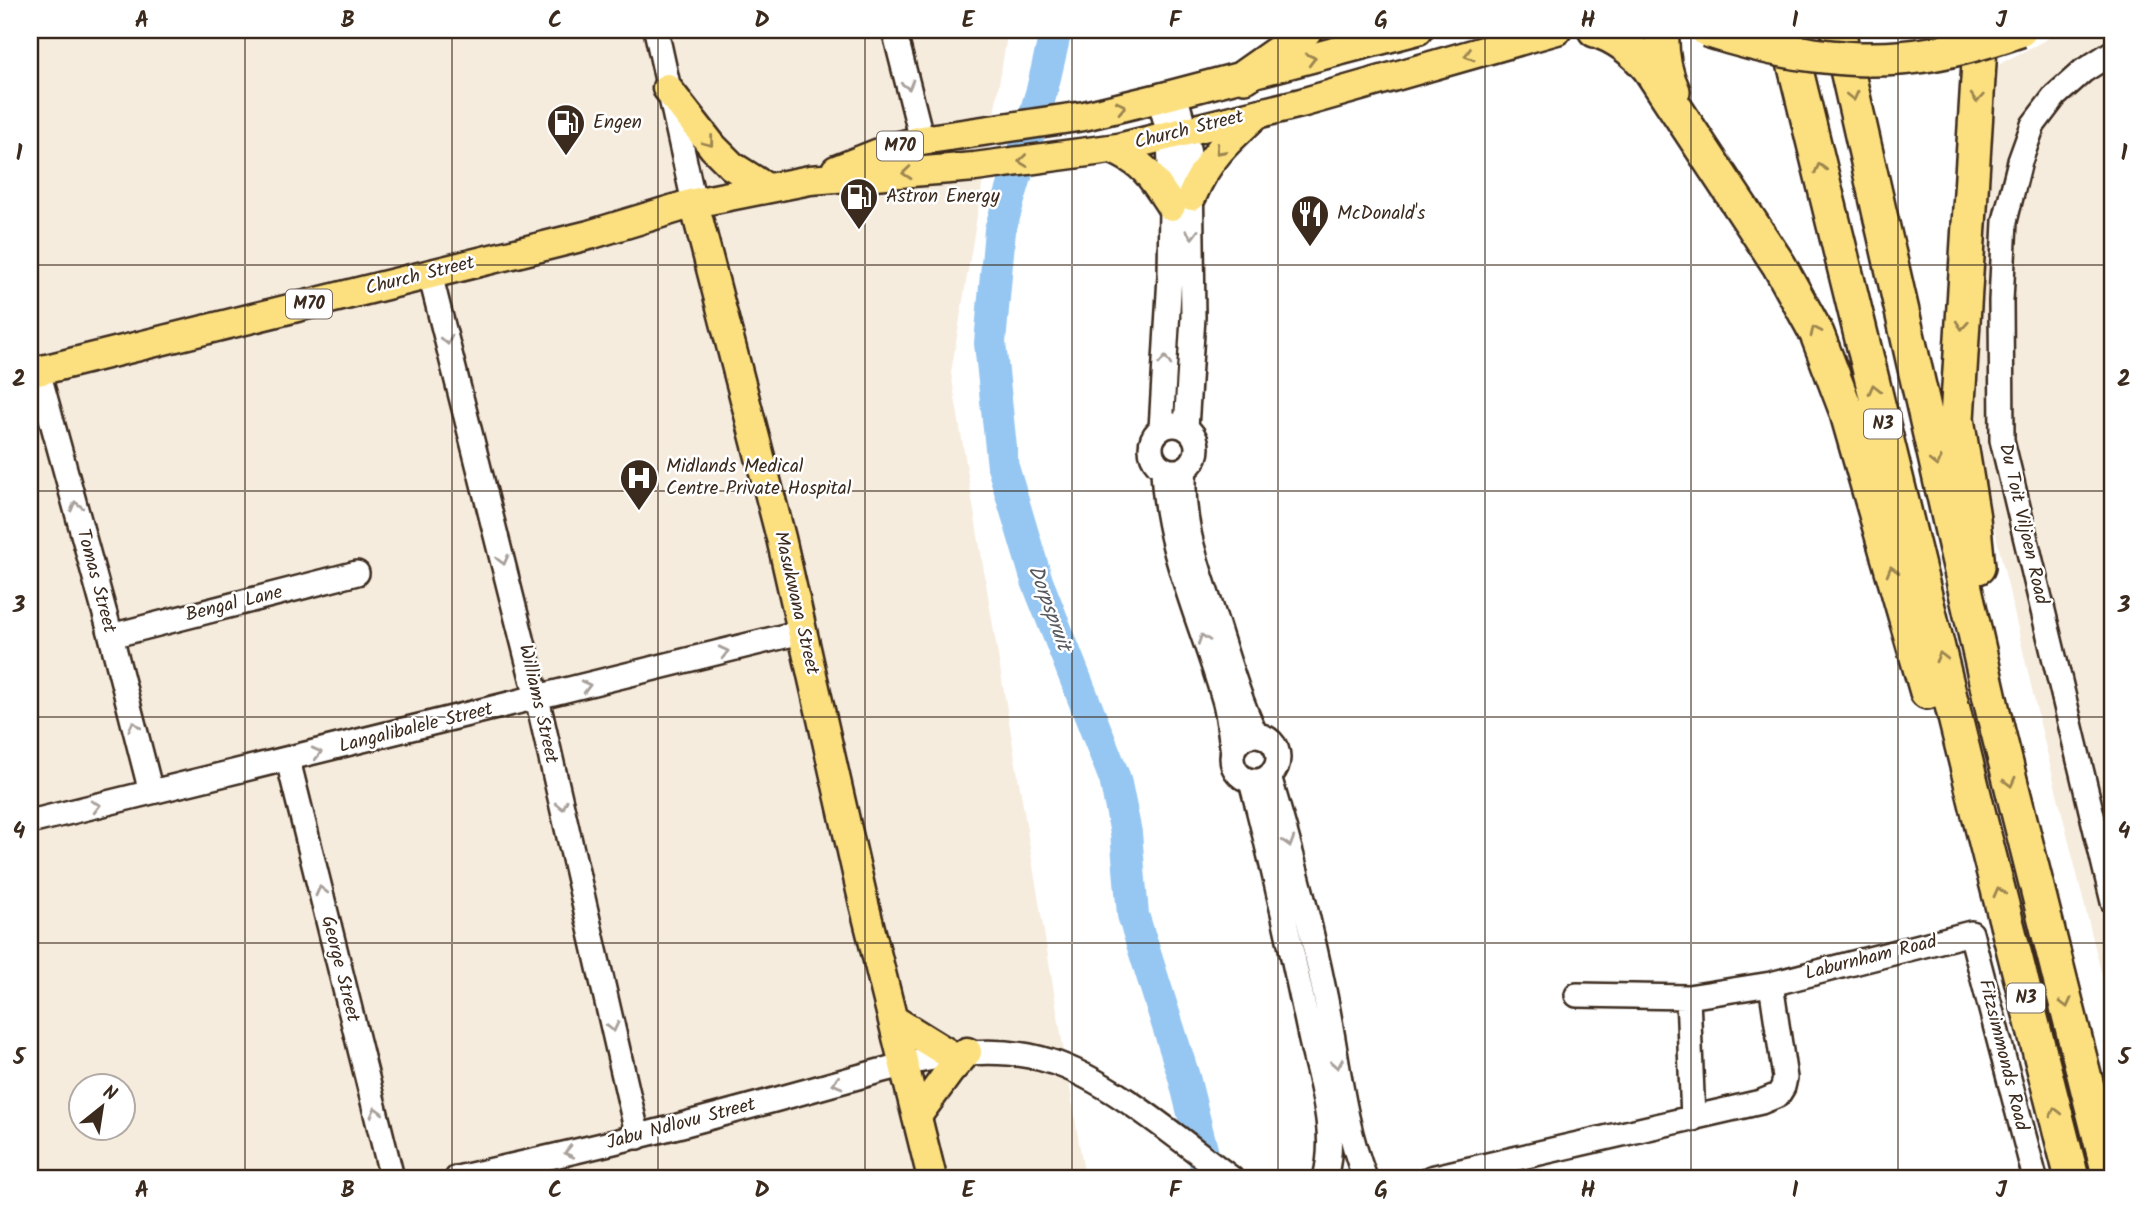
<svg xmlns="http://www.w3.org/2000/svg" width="2143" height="1208" viewBox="0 0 2143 1208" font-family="Kalam,sans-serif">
  <rect width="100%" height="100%" fill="#fff"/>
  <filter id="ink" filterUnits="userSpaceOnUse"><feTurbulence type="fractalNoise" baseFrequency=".0143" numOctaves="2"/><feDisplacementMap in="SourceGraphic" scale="14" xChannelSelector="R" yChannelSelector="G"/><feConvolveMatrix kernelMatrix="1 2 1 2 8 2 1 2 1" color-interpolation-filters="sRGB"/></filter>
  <g filter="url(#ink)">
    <path fill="#f6ecde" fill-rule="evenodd" d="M30,30H1008L951,373L1085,1178H30ZM80,1086H122V1128H80Z
      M2064,30H2113V1021L2039,720L1974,440L1977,118L1996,66Z"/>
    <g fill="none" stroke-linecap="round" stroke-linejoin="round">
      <path stroke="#96c7f2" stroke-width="32" d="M1056,30L1042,90L1000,230L990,343L1003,467L1037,581L1115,779L1126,833L1133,915L1184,1077L1209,1178"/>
      <defs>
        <path id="minor" d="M656,30L694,203
          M894,30L922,140
          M2113,52L2083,71L2055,96L2033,125L2020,161L2005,221L2001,301L2002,440L2113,902
          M1175,94L1185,130L1191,167L1193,317L1186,428
          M1159,98L1169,134L1171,206L1170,276L1161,429
          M430,274L537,698L638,1137
          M38,371L111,636L151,792
          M1151 448a23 23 0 1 1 46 0a23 23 0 1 1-46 0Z
          M1163,468C1165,550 1203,625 1225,703C1229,719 1230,736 1233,752
          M1185,468C1179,522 1200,572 1216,622C1228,660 1239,699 1256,735
          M111,636L357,573
          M1232 758a23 23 0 1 1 46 0a23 23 0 1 1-46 0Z
          M288,760L392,1178
          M1269,776C1291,849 1310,921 1325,995C1338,1057 1342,1119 1365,1178
          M1251,781C1273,865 1292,951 1310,1036C1320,1083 1338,1131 1325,1178
          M30,822L801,632
          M1577,995L1688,997L1771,984L1971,933L2035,1178
          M1688,997L1693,1119
          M457,1178C529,1162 602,1146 674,1127C726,1113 779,1099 832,1084C904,1065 975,1038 1049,1061C1109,1079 1180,1140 1231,1178
          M1431,1178L1761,1102L1778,1095L1783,1087L1785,1078L1771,984"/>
        <path id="major" d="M667,88L713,147L732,166L767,188
          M1112,149C1146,164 1151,176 1171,206
          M836,170L889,149L922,140L1084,116L1159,98L1418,30
          M1192,196C1207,159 1228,140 1257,114
          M694,203L781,538L864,904L932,1178
          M30,373L589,235L694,203L810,180L975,167L1118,148L1301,103L1557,30
          M894,1020L949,1054
          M917,1116L949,1072L967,1052"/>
        <path id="highway" d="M1595,30C1618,37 1634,50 1649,68L1779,265L1817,334L1846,410L1927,692
          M1662,30C1661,50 1664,72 1673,91
          M1786,30L1980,819L2072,1178
          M1838,30L1994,716L2110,1178
          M1245,76L1282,50L1305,30
          M1978,567L1973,518L1957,419L1981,30"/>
      </defs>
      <use href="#minor" stroke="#3b2a1e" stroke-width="28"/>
      <use href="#major" stroke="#3b2a1e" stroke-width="33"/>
      <use href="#highway" stroke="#3b2a1e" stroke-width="38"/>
      <use href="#minor" stroke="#fff" stroke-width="23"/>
      <use href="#major" stroke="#fce080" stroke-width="28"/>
      <use href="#highway" stroke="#fce080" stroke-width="33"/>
      <defs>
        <path id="highway-bridge" d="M1707,30C1777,53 1858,67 1931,54C1961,49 1991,40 2020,30"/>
      </defs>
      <use href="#highway-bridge" stroke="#3b2a1e" stroke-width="38" stroke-linecap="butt"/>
      <use href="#highway-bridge" stroke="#fce080" stroke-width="33"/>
    </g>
    <defs><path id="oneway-chevron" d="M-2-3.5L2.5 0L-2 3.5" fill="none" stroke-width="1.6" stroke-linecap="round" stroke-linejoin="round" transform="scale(1.75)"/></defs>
    <g stroke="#9c854f">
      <use href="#oneway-chevron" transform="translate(1469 55) rotate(164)"/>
      <use href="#oneway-chevron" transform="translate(1311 59) rotate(-15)"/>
      <use href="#oneway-chevron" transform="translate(1853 96) rotate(77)"/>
      <use href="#oneway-chevron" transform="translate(1977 98) rotate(94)"/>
      <use href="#oneway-chevron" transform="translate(1121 107) rotate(-13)"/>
      <use href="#oneway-chevron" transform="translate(709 142) rotate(52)"/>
      <use href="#oneway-chevron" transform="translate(1220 150) rotate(132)"/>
      <use href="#oneway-chevron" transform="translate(1023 161) rotate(173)"/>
      <use href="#oneway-chevron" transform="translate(1820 168) rotate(-104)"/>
      <use href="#oneway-chevron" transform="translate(907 173) rotate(175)"/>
      <use href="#oneway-chevron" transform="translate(1962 325) rotate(94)"/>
      <use href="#oneway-chevron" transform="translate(1815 331) rotate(-116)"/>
      <use href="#oneway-chevron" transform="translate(1874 389) rotate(-104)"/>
      <use href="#oneway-chevron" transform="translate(1936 462) rotate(77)"/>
      <use href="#oneway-chevron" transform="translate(1892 571) rotate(-106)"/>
      <use href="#oneway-chevron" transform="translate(1941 657) rotate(-104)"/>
      <use href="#oneway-chevron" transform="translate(2010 782) rotate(76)"/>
      <use href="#oneway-chevron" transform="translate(1999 892) rotate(-104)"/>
      <use href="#oneway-chevron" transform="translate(2066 1003) rotate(76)"/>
      <use href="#oneway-chevron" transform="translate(2055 1112) rotate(-104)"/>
    </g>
    <g stroke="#a79f9a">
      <use href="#oneway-chevron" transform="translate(908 85) rotate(75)"/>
      <use href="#oneway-chevron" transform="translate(1192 234) rotate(89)"/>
      <use href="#oneway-chevron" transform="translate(447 340) rotate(76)"/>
      <use href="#oneway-chevron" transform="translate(1165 361) rotate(-86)"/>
      <use href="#oneway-chevron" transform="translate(76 506) rotate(-105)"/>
      <use href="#oneway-chevron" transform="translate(503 560) rotate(76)"/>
      <use href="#oneway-chevron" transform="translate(1203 639) rotate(-109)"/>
      <use href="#oneway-chevron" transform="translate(724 652) rotate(-14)"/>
      <use href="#oneway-chevron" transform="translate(586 686) rotate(-14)"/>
      <use href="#oneway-chevron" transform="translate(134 726) rotate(-104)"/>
      <use href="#oneway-chevron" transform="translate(317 753) rotate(-14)"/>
      <use href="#oneway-chevron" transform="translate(562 805) rotate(77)"/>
      <use href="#oneway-chevron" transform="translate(96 806) rotate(-14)"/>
      <use href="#oneway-chevron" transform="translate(1289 842) rotate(73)"/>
      <use href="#oneway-chevron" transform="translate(321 891) rotate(-104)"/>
      <use href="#oneway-chevron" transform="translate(613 1027) rotate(77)"/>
      <use href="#oneway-chevron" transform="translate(1337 1064) rotate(80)"/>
      <use href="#oneway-chevron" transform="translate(837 1083) rotate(165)"/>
      <use href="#oneway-chevron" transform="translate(376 1112) rotate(-104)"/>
      <use href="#oneway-chevron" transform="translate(569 1152) rotate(167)"/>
    </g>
  </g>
  <path fill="none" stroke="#3b2a1e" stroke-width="2" stroke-opacity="0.55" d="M245,30V1178M452,30V1178M658,30V1178M865,30V1178M1072,30V1178M1278,30V1178M1485,30V1178M1691,30V1178M1898,30V1178M30,265H2113M30,491H2113M30,717H2113M30,943H2113"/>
  <defs>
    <symbol id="fuel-pin" viewBox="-11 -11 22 30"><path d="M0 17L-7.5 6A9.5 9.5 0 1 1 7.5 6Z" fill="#3b2a1e" stroke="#fff"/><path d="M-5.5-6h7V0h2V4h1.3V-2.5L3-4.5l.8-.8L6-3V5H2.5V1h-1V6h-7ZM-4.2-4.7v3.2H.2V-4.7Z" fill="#fff"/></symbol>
    <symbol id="restaurant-pin" viewBox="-11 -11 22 30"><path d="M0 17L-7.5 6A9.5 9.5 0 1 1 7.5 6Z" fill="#3b2a1e" stroke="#fff"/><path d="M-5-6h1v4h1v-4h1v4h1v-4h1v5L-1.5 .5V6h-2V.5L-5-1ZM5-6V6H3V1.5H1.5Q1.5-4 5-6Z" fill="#fff"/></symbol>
    <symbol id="hospital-pin" viewBox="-11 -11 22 30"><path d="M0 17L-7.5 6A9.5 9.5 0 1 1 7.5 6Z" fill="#3b2a1e" stroke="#fff"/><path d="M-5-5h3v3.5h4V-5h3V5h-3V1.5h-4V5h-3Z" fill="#fff"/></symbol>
  </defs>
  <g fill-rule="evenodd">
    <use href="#fuel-pin" x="544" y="101" width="44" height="60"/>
    <use href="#fuel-pin" x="837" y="175" width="44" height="60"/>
    <use href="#restaurant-pin" x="1288" y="192" width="44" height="60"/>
    <use href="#hospital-pin" x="617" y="456" width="44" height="60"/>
  </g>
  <g text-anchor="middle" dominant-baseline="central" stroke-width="5" stroke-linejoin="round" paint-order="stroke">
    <g fill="#fff" stroke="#766a62" stroke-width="2">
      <rect x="877" y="131.5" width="46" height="29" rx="5"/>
      <rect x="286" y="289.5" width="46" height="29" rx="5"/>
      <rect x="1864" y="409.5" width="38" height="29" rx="5"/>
      <rect x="2007" y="983.5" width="38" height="29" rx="5"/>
    </g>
    <g font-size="18" font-weight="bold" fill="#3b2a1e">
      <text x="900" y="146">M70</text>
      <text x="309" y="304">M70</text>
      <text x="1883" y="424">N3</text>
      <text x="2026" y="998">N3</text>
    </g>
    <g font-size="19" fill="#3b2a1e" stroke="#fff" text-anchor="start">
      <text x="593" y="123">Engen</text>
      <text x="886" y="197">Astron Energy</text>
      <text x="1337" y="214">McDonald's</text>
      <text x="666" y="467">Midlands Medical<tspan x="666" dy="22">Centre Private Hospital</tspan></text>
    </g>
    <g font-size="19" fill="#3b2a1e" stroke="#fff">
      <text transform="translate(1189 130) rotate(-14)">Church Street</text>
      <text transform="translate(420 276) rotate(-14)">Church Street</text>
      <text transform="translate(2023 524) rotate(77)">Du Toit Viljoen Road</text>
      <text transform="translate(96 581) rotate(75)">Tomas Street</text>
      <text transform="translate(796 603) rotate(77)">Masukwana Street</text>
      <text transform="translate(234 604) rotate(-14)">Bengal Lane</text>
      <text transform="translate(538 704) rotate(77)">Williams Street</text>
      <text transform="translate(416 728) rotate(-14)">Langalibalele Street</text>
      <text transform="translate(1871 958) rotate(-14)">Laburnham Road</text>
      <text transform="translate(340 969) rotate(76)">George Street</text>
      <text transform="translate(2003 1055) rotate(76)">Fitzsimmonds Road</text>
      <text transform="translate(681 1124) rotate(-15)">Jabu Ndlovu Street</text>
    </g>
    <g font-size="21" font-style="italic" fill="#56595e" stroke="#fff">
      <text transform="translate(1049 608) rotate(70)">Dorpspruit</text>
    </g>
  </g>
  <rect width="2143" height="1208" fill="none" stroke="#fff" stroke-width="77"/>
  <g transform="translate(102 1107) rotate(30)"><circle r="33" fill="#ffffff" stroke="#b1aaa5" stroke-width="2"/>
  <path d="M0-5L12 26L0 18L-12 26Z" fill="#3b2a1e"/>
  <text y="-10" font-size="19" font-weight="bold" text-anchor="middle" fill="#3b2a1e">N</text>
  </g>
  <rect x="38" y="38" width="2066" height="1132" fill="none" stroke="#3b2a1e" stroke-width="2.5"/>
  <g font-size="23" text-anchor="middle" font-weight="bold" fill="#3b2a1e">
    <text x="142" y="27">A</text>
    <text x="348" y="27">B</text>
    <text x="555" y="27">C</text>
    <text x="762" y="27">D</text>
    <text x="968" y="27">E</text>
    <text x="1175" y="27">F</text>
    <text x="1381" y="27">G</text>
    <text x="1588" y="27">H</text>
    <text x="1795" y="27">I</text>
    <text x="2001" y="27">J</text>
    <text x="19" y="160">1</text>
    <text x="2124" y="160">1</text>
    <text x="19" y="386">2</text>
    <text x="2124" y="386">2</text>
    <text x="19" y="612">3</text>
    <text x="2124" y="612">3</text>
    <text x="19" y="838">4</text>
    <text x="2124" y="838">4</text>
    <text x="19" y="1064">5</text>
    <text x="2124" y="1064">5</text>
    <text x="142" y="1197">A</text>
    <text x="348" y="1197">B</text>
    <text x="555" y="1197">C</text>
    <text x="762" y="1197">D</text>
    <text x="968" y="1197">E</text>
    <text x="1175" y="1197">F</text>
    <text x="1381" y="1197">G</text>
    <text x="1588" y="1197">H</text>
    <text x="1795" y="1197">I</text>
    <text x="2001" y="1197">J</text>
  </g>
</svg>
